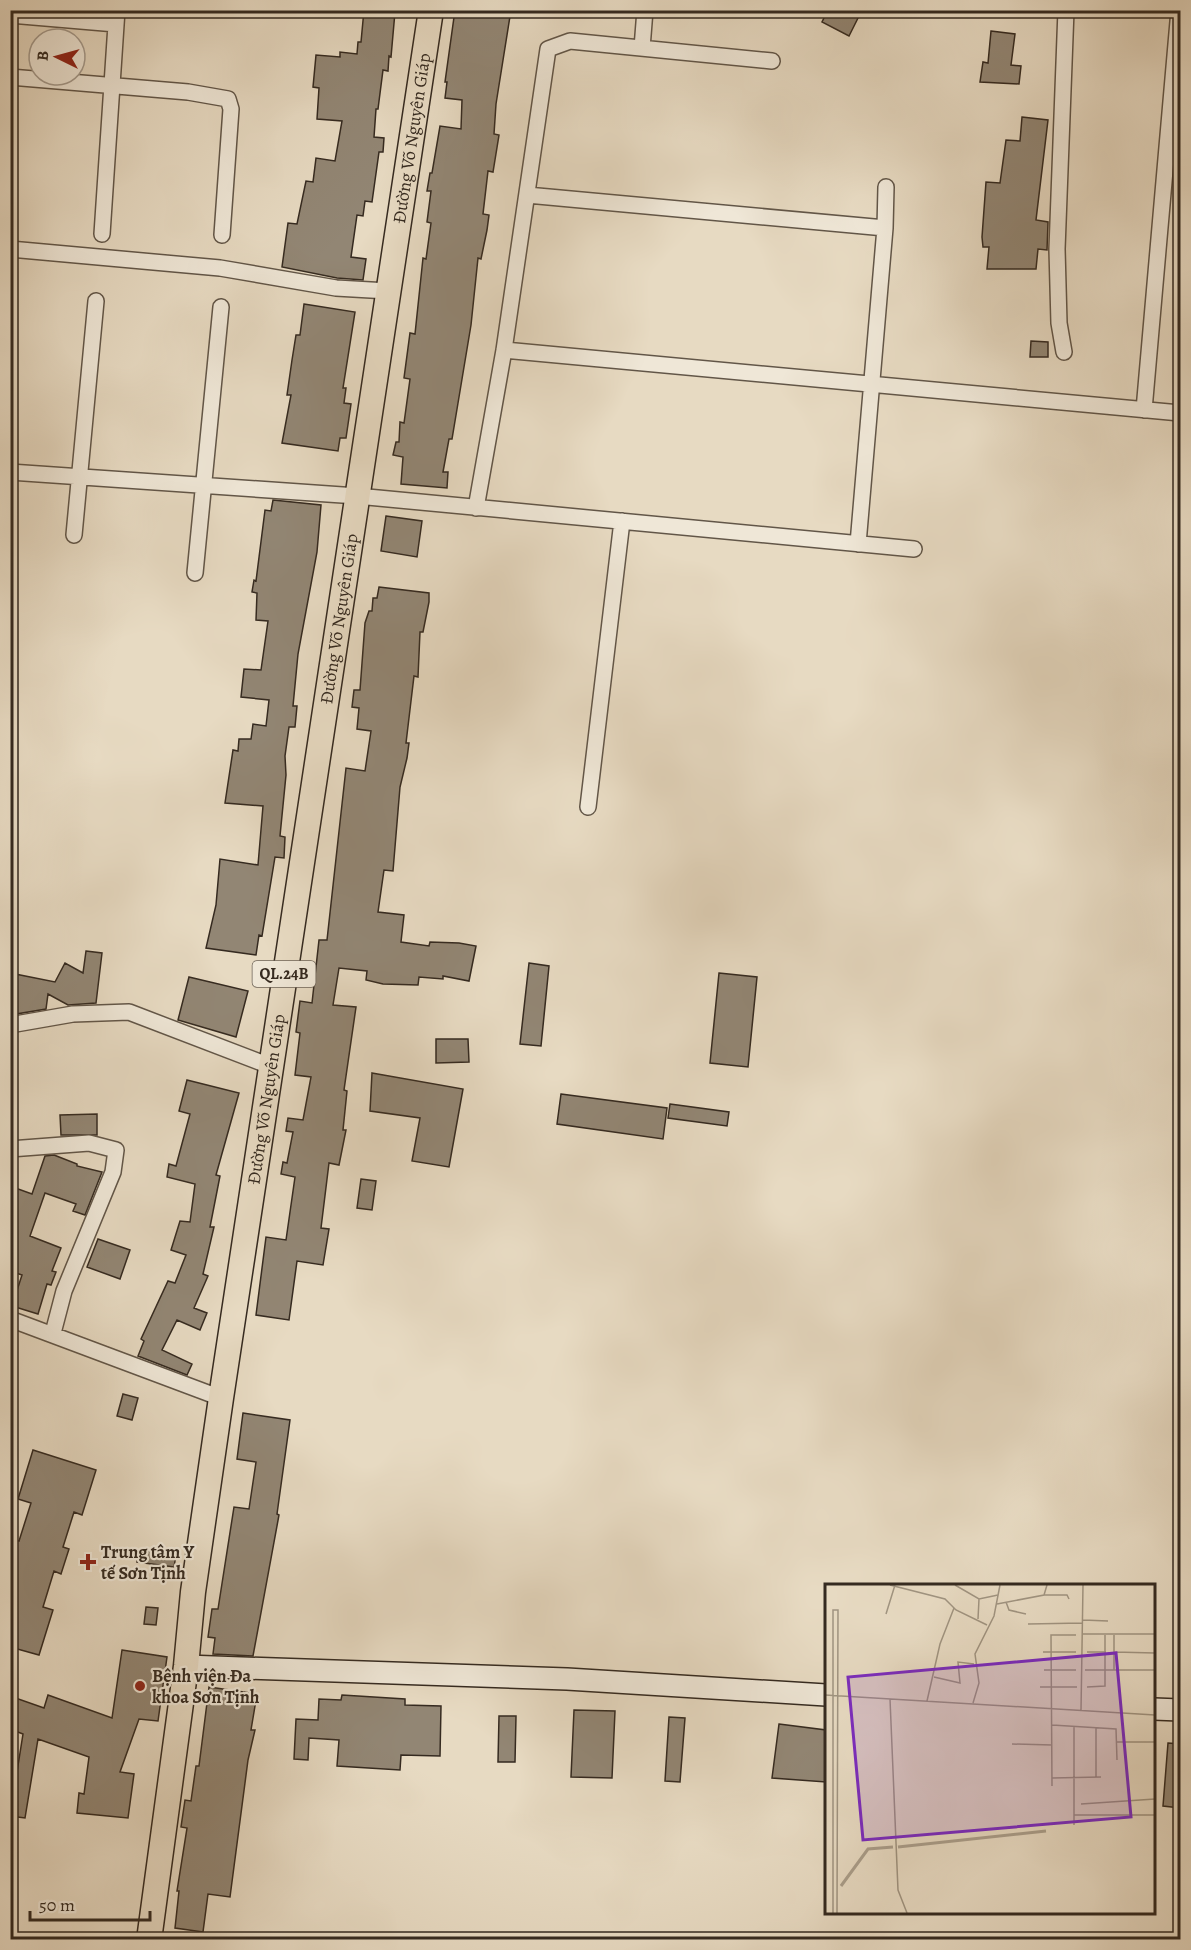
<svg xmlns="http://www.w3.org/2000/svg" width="1191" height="1950" viewBox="0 0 1191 1950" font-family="Alegreya,serif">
  <rect width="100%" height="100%" fill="#e7dac2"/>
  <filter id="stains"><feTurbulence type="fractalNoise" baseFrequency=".00333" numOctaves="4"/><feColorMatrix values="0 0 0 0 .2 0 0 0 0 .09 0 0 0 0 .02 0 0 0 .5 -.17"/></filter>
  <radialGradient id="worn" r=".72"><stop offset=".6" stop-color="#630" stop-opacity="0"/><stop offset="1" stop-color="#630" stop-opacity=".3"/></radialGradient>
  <path fill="#928674" stroke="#352a20" stroke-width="1.5" d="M364,10L395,12L391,57L389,56L388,71L383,70L378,109H376L374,137L384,138L383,152H379L372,202L365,201L363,216L357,215L351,257L366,259L363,280L337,278L282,267L288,223L297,224L306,181L313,182L316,158L335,161L342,121L317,119L319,88L313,87L316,55L340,57V52L357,54L358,42H361Z
    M455,10H511L496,104L494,134L499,135L493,172L488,171L483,214L489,215L487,230L481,259L478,258L471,325L452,439H449L443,472H448L447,488L401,484L403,457L393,455L396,442H399L400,422L404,423L410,379L404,378L410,333L415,334L423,258L426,259L431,223L427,222L431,191H427L430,173H432L440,126L461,129L462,100L445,98L447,82H445Z
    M828,10H862L849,36L822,22Z
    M991,31L1015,34L1011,65L1021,66L1019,84L980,82L983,62L988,63Z
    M1022,117L1048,120L1036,220L1048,222L1047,250L1038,249L1036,269H987L989,247H983L982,237L986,182L1000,183L1006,140L1020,141Z
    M304,304L355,312L343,388H346L344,403L351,404L346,438H340L338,451L282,443L291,395H287L292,360L296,335H300Z
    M1031,341L1048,342V357H1030Z
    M273,500L321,505L317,552L298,654L293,706H297L295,727H289L285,756L286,775L280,836L285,837L284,858L275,857L262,936L259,935L256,955L206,948L216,905L220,859L258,865L263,806L225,803L233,750L238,751L239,739H251L253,724L266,726L269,700L241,697L244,669L261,670L268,621L256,620L257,593L252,592L254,580L256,581L265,510L271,511Z
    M386,516L422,521L417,557L381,551Z
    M379,587L429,593V602L423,632H420L418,677L414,676L406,743H409L407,758L400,787L393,871L384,870L378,912L404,915L401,942L429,946L430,942L459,943L476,946L469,981L443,976V979L419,977L418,985L383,984L366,980L367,971L339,968L333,1005L356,1007L344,1090L347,1091L343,1130H346L339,1165L329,1163L321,1228L329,1229L323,1265L297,1261L289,1320L256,1315L266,1237L286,1240L295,1177L281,1174L283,1162L287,1163L293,1132L286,1131L288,1118L303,1120L311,1077L295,1075L300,1033L296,1032L300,1001L312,1003L319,940H327L346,768L365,771L371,731L357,729L359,708L352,707L354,690H360L365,623L369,611H372L373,598H377Z
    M86,951L102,953L96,1003L68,1005L48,994L46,1009L10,1015V973L55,982L65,963L83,973Z
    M529,963L549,966L541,1046L520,1044Z
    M719,973L757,977L748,1067L710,1063Z
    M189,977L248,991L236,1037L178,1020Z
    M436,1039H468L469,1062L436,1063Z
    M372,1073L463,1089L449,1167L412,1161L420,1118L370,1111Z
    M187,1080L239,1093L216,1175L220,1176L210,1227H214L203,1274L208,1276L194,1308L207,1313L200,1330L177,1320L162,1350L192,1364L187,1375L138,1356L144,1341L141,1339L168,1281L175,1283L186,1255L171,1250L180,1221L190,1222L195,1184L167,1177L169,1164L176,1166L190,1114L179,1111Z
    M561,1094L667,1108L663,1139L557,1124Z
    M670,1104L729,1112L727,1126L668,1118Z
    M97,1114V1135H61L60,1115Z
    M54,1155L77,1164V1166L102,1172L85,1215L73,1211L76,1204L45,1193L30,1236L61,1248L52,1271L56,1272L51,1285L47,1284L38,1314L12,1306L22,1275L10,1271V1186L32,1194L45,1156Z
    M361,1179L376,1181L372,1210L357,1208Z
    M98,1239L130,1250L120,1279L87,1267Z
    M123,1394L138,1398L132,1420L117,1416Z
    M243,1413L290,1420L277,1514L279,1515L253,1656L213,1654L215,1638L208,1637L212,1609H218L234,1507L249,1509L256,1462L237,1459Z
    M33,1450L96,1470L82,1515L74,1512L63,1547L69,1549L61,1574L54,1571L43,1607L53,1610L39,1655L10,1647V1538L19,1541L31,1503L18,1499Z
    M139,1550L176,1555L174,1567L137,1562Z
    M146,1607L158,1608L156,1625L144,1624Z
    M122,1650L167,1657L158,1721L139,1719L120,1772L134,1774L128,1818L77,1813L79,1793L84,1794L89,1757L38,1739L25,1818L10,1816L23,1734L10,1729V1696L44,1708L48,1695L112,1718Z
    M209,1687L257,1694L251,1730H255L248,1760L230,1897L208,1894L203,1932L175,1928L179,1891H177L187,1828L181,1827L185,1800L191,1801L196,1766H199Z
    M342,1695L405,1699V1705L441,1706L440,1756L401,1755L400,1770L337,1766L339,1740L309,1738L308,1760L294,1759L296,1719L318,1720L319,1699L341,1700Z
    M574,1710L615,1711L612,1778L571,1777Z
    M499,1716H516L515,1762H498Z
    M669,1717L685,1718L680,1782L665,1781Z
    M779,1724L826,1730V1782L772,1778Z
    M1168,1743L1180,1744V1808L1163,1806Z"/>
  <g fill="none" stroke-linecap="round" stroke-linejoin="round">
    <defs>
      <path id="street" d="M10,15L116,24
        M642,48L645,10
        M10,77L188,92L228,99L231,109L222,235
        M527,195L885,228
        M102,234L117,10
        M10,249L220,268L336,288L388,291
        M504,350L1180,413
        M1064,352L1059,323L1057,249L1066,10
        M1144,410L1179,10
        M10,472L357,496L914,549
        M476,508L504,350L548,49L570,41L772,61
        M74,535L96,301
        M858,544L885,228L886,187
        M195,573L221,307
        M588,807L622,521
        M10,1025L73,1014L129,1012L270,1066
        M10,1149L89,1143L116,1150L113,1172L64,1291L53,1333
        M10,1319L221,1398"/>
      <path id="secondary" d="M186,1666L567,1679L826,1695
        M1154,1709L1180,1710"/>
      <g id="primary">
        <path id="s1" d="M149,1940L186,1666L193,1592L221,1398L431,10"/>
      </g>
    </defs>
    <use href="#street" stroke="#625648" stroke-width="18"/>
    <use href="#secondary" stroke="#352a20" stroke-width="24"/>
    <use href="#primary" stroke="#352a20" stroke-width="27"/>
    <use href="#street" stroke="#efe7d7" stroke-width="15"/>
    <use href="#secondary" stroke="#efe7d7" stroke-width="21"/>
    <use href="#primary" stroke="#e7dac2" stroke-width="24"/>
  </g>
  <g fill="#8f2418" stroke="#efe7d7" stroke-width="2">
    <path d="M85 1553h6v6h6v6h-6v6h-6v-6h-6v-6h6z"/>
    <circle cx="140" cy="1686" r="6"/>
  </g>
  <g text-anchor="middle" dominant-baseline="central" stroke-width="4.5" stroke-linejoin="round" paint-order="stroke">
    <rect fill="#efe7d7" stroke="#6d6357" stroke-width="1.5" x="252.5" y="961" width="63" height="26" rx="4.5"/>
    <g font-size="16" font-weight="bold" fill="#352a20">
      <text x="284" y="974">QL.24B</text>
    </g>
    <g font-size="18" fill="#352a20" stroke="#efe7d7">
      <text stroke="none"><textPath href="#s1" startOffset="1821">Đường Võ Nguyên Giáp</textPath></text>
      <text stroke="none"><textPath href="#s1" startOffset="1335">Đường Võ Nguyên Giáp</textPath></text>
      <text stroke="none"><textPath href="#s1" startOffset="849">Đường Võ Nguyên Giáp</textPath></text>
    </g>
    <g font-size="18" font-weight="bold" fill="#352a20" stroke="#efe7d7" text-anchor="start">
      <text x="101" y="1552">Trung tâm Y<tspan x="101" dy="21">tế Sơn Tịnh</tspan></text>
      <text x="152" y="1676">Bệnh viện Đa<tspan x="152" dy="21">khoa Sơn Tịnh</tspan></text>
    </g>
  </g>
  <g transform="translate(825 1584)">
    <rect width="330" height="330" fill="#e7dac2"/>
    <path fill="none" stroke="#aa9e8b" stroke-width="3" d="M73,263L221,247M16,302L43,265L68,263"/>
    <path fill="none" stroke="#a09481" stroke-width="1.5" d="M65,1L120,15L131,26L162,41M130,1L154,15L173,11M219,11H242L244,15M181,18L184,26L201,30M172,20L219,11L222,1M61,30L70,1M153,35L154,15M258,36L283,37M203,40L258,39M258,50H330M289,51V86M218,68H251M262,68H281M289,68L330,69M219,86H251M260,86H330M109,93L135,99L133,78L149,80M215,103H252M262,103L280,102V51M0,111L330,131M65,115L73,306L82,329M102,117L115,60L129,24M148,119L154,99L150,70L169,32L175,1M256,126L258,1M227,141L291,145L292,176M292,158H330M187,160L227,161M227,194L276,193M271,194V144M227,202L226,51H251M256,220L330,215M249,231H330M249,241V143M8,329V26H13L12,329"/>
    <path fill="#7b2cbf" fill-opacity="0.15" stroke="#7b2cbf" stroke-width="3" d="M291,69L306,233L38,256L23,93Z"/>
    <rect width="330" height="330" fill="none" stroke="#352a20" stroke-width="3"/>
  </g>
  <rect width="1191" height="1950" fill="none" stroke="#e7dac2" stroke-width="36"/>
  <rect x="12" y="12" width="1167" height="1926" fill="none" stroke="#352a20" stroke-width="3"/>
  <rect x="18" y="18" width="1155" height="1914" fill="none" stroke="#352a20" stroke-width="1.5"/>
  <g transform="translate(57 57) rotate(275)"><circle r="28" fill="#efe7d7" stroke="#a59b8e" stroke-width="1.5"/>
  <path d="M0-4.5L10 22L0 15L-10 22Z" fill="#8f2418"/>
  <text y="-9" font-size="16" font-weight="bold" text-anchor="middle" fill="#352a20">B</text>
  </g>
  <path d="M30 1911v9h120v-9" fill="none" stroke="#352a20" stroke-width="3"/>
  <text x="39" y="1911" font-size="18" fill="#352a20" stroke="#efe7d7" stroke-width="4.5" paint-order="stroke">50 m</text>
  <rect width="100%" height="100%" filter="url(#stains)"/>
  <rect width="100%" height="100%" fill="url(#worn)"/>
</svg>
